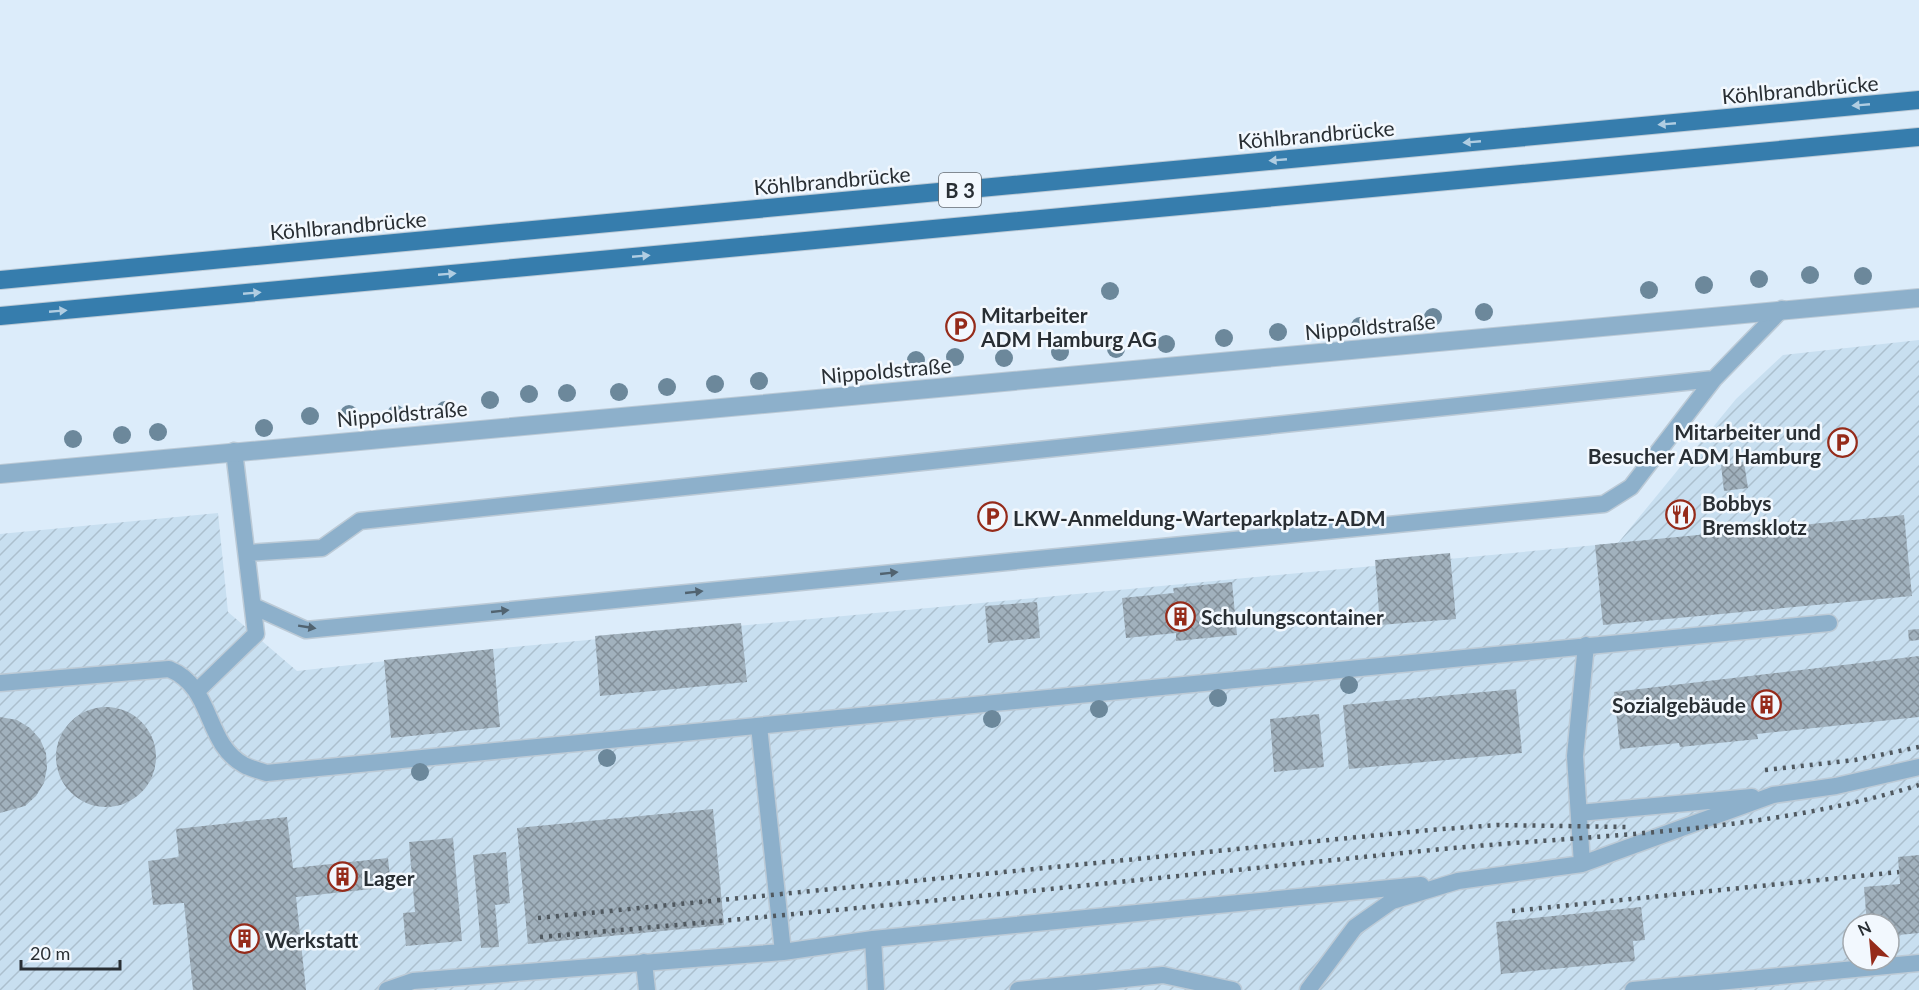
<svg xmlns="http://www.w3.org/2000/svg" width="1919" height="990" viewBox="0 0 1919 990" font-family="Lato,sans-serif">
  <defs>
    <pattern id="industrial-furrows" width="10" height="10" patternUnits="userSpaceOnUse" patternTransform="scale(1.5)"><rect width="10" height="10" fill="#c8dff0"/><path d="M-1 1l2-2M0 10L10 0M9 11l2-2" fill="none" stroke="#acc0ce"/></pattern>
    <pattern id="building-cross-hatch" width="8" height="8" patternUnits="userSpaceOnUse" patternTransform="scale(1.5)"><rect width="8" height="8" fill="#a1b1bd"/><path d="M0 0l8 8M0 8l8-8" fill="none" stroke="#83909a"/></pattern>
  </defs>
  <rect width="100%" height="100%" fill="#dcecfa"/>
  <path fill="url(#industrial-furrows)" fill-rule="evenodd" d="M1919,340V990H0V534L218,513L228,612L297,671L493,649L1618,543L1736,399L1783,355ZM1853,924H1889V960H1853Z"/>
  <path fill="url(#building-cross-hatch)" d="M1744,462L1748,488L1724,491L1721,465Z
    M1904,515L1912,596L1603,625L1595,545Z
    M1450,553L1456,619L1380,625L1375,560Z
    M1232,582L1237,635L1176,641V633L1126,638L1122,598L1174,593L1173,588Z
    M1037,602L1040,638L988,643L985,606Z
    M741,623L747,682L600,696L595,636Z
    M1919,629V640L1909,641L1908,630Z
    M493,649L500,727L391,738L384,660Z
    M1919,656V717L1757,734L1758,739L1680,747L1679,743L1620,749L1614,692Z
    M1516,689L1522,753L1349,769L1343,705Z
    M56 757a50 50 0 1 1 100 0a50 50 0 1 1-100 0Z
    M1319,714L1324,767L1274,772L1270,719Z
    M0,717L17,720L30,728L40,739L46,753L47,768L44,783L36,796L25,806L0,813Z
    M713,809L724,925L528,944L517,828Z
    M287,817L293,868L388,858L391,887L296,897L306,990H193L184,903L153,905L148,861L179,857L176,829Z
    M453,838L462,941L406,946L403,913L415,912L409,842Z
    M506,852L510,903L495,905L499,947L481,948L473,855Z
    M1919,855V933L1889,936V924H1867L1864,887L1900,884L1898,857Z
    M1641,907L1645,940L1633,941L1635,961L1501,974L1496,922Z"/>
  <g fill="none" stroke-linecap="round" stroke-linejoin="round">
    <defs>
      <path id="lane" d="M247,553L322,548L360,521L1714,379
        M253,606L306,630L1604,504L1631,487L1714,379L1782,309
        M0,683L169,669C214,687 204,743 244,765C251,769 259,770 266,773L1829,623
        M198,690L256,634L234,451
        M759,726L783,952
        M1579,813L1752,797
        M1582,864L1575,756L1586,645
        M644,962L647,990
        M387,990L413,981L783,952L873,939
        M876,990L873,939L1421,885
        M1018,990L1163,975L1233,990
        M1308,990L1355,927L1392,901L1458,881L1582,864L1773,795L1836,786L1919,767
        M1633,990L1919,963"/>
      <path id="street" d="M0,474L1919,298"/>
      <path id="primary" d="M0,280L1919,100
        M0,316L1919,137"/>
    </defs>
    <use href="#lane" stroke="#bccad6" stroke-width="19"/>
    <use href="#street" stroke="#bccad6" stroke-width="20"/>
    <use href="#primary" stroke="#bccad6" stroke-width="20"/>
    <use href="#lane" stroke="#8db0cb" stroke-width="16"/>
    <use href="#street" stroke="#8db0cb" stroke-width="18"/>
    <use href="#primary" stroke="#367dad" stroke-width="18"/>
    <path stroke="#505960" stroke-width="4.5" stroke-dasharray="3 6" stroke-linecap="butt" d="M1765,770L1855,760L1919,747
      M1512,911L1899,872
      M538,918L1430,830L1497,825L1629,827
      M540,937C834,912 1128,881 1422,851C1589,834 1758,835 1919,785"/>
  </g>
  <g fill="#6c889b">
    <circle cx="1810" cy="275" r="9"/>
    <circle cx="1863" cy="276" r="9"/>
    <circle cx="1759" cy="279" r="9"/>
    <circle cx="1704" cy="285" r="9"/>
    <circle cx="1649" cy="290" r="9"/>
    <circle cx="1110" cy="291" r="9"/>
    <circle cx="1484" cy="312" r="9"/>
    <circle cx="1433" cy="317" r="9"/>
    <circle cx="1360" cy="326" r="9"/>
    <circle cx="1278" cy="332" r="9"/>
    <circle cx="1224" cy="338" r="9"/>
    <circle cx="1166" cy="344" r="9"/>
    <circle cx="1116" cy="349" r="9"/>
    <circle cx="1060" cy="352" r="9"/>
    <circle cx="955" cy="357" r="9"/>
    <circle cx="1004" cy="358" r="9"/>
    <circle cx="916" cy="360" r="9"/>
    <circle cx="759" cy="381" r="9"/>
    <circle cx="715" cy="384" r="9"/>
    <circle cx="667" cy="387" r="9"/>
    <circle cx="619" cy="392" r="9"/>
    <circle cx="567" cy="393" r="9"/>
    <circle cx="529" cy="394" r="9"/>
    <circle cx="490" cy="400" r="9"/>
    <circle cx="445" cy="410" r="9"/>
    <circle cx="349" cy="414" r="9"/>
    <circle cx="396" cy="414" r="9"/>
    <circle cx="310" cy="416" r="9"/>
    <circle cx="264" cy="428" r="9"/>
    <circle cx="158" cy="432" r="9"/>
    <circle cx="122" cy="435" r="9"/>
    <circle cx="73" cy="439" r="9"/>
    <circle cx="1349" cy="685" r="9"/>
    <circle cx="1218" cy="698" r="9"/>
    <circle cx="1099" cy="709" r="9"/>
    <circle cx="992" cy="719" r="9"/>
    <circle cx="607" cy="758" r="9"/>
    <circle cx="420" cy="772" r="9"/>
  </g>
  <defs><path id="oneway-solid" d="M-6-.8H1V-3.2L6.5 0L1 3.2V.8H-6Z" transform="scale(1.5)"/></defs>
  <g fill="#b0cde2">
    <use href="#oneway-solid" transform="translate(1861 105) rotate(175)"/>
    <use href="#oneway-solid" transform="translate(1667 124) rotate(175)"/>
    <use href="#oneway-solid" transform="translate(1472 142) rotate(175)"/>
    <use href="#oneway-solid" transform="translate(1278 160) rotate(175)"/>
    <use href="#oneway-solid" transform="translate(641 256) rotate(-5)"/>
    <use href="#oneway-solid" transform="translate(447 274) rotate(-5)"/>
    <use href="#oneway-solid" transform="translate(252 293) rotate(-5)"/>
    <use href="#oneway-solid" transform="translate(58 311) rotate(-5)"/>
  </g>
  <g fill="#516370">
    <use href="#oneway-solid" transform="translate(889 573) rotate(-6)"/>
    <use href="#oneway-solid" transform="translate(694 592) rotate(-6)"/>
    <use href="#oneway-solid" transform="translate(500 611) rotate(-6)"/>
    <use href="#oneway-solid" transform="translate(307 627) rotate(9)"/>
  </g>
  <defs>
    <symbol id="parking-ring" viewBox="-11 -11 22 22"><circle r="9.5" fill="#f2f8fe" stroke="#952b1a" stroke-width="1.5"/><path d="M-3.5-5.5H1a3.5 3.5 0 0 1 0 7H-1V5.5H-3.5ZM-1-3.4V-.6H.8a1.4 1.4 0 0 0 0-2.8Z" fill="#952b1a"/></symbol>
    <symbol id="restaurant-ring" viewBox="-11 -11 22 22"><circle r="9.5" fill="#f2f8fe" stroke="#952b1a" stroke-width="1.5"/><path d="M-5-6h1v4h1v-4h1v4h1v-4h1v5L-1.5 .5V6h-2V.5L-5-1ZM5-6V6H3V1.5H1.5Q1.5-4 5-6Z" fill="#952b1a"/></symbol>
    <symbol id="building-ring" viewBox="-11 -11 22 22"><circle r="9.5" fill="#f2f8fe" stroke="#952b1a" stroke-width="1.5"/><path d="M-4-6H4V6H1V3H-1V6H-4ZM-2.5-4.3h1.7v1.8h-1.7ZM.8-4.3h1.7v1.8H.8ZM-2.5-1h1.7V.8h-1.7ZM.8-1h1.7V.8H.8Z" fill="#952b1a"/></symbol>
  </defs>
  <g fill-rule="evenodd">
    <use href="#parking-ring" x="944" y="310" width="33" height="33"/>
    <use href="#parking-ring" x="1826" y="426" width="33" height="33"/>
    <use href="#restaurant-ring" x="1664" y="498" width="33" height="33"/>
    <use href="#parking-ring" x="976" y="500" width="33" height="33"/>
    <use href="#building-ring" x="1164" y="600" width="33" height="33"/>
    <use href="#building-ring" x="1750" y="688" width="33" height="33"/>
    <use href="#building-ring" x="326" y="860" width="33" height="33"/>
    <use href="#building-ring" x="228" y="922" width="33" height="33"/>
  </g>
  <g text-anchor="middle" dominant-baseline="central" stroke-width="5" stroke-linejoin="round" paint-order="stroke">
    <rect fill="#f2f8fe" stroke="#656b71" stroke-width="1.5" x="939" y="173" width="42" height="34" rx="4.5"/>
    <g font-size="20" font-weight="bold" fill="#292f34">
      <text x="960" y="190">B 3</text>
    </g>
    <g font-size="21" fill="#292f34" stroke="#f2f8fe">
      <text transform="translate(1800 89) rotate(-5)">Köhlbrandbrücke</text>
      <text transform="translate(1316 134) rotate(-5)">Köhlbrandbrücke</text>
      <text transform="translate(832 180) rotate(-5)">Köhlbrandbrücke</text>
      <text transform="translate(348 225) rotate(-5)">Köhlbrandbrücke</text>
      <text transform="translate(1370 326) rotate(-5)">Nippoldstraße</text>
      <text transform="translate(886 370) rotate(-5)">Nippoldstraße</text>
      <text transform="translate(402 413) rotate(-5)">Nippoldstraße</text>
    </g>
    <g font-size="21" font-weight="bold" fill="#292f34" stroke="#f2f8fe" text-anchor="start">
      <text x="981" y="314">Mitarbeiter<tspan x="981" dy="24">ADM Hamburg AG</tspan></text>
      <text x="1821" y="431" text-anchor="end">Mitarbeiter und<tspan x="1821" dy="24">Besucher ADM Hamburg</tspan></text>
      <text x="1702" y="502">Bobbys<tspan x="1702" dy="24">Bremsklotz</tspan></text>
      <text x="1013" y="517">LKW-Anmeldung-Warteparkplatz-ADM</text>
      <text x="1201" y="616">Schulungscontainer</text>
      <text x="1746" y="704" text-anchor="end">Sozialgebäude</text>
      <text x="363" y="877">Lager</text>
      <text x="265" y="939">Werkstatt</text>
    </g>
  </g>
  <g transform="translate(1871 942) rotate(334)"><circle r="28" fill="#f2f8fe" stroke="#a2a8ad" stroke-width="1.5"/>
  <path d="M0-4.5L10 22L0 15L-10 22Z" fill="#952b1a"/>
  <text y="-9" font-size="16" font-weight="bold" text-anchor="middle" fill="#292f34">N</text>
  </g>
  <path d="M21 960v9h99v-9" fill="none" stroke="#292f34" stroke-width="3"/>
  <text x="30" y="960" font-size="18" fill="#292f34" stroke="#f2f8fe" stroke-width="4.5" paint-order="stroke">20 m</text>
</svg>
